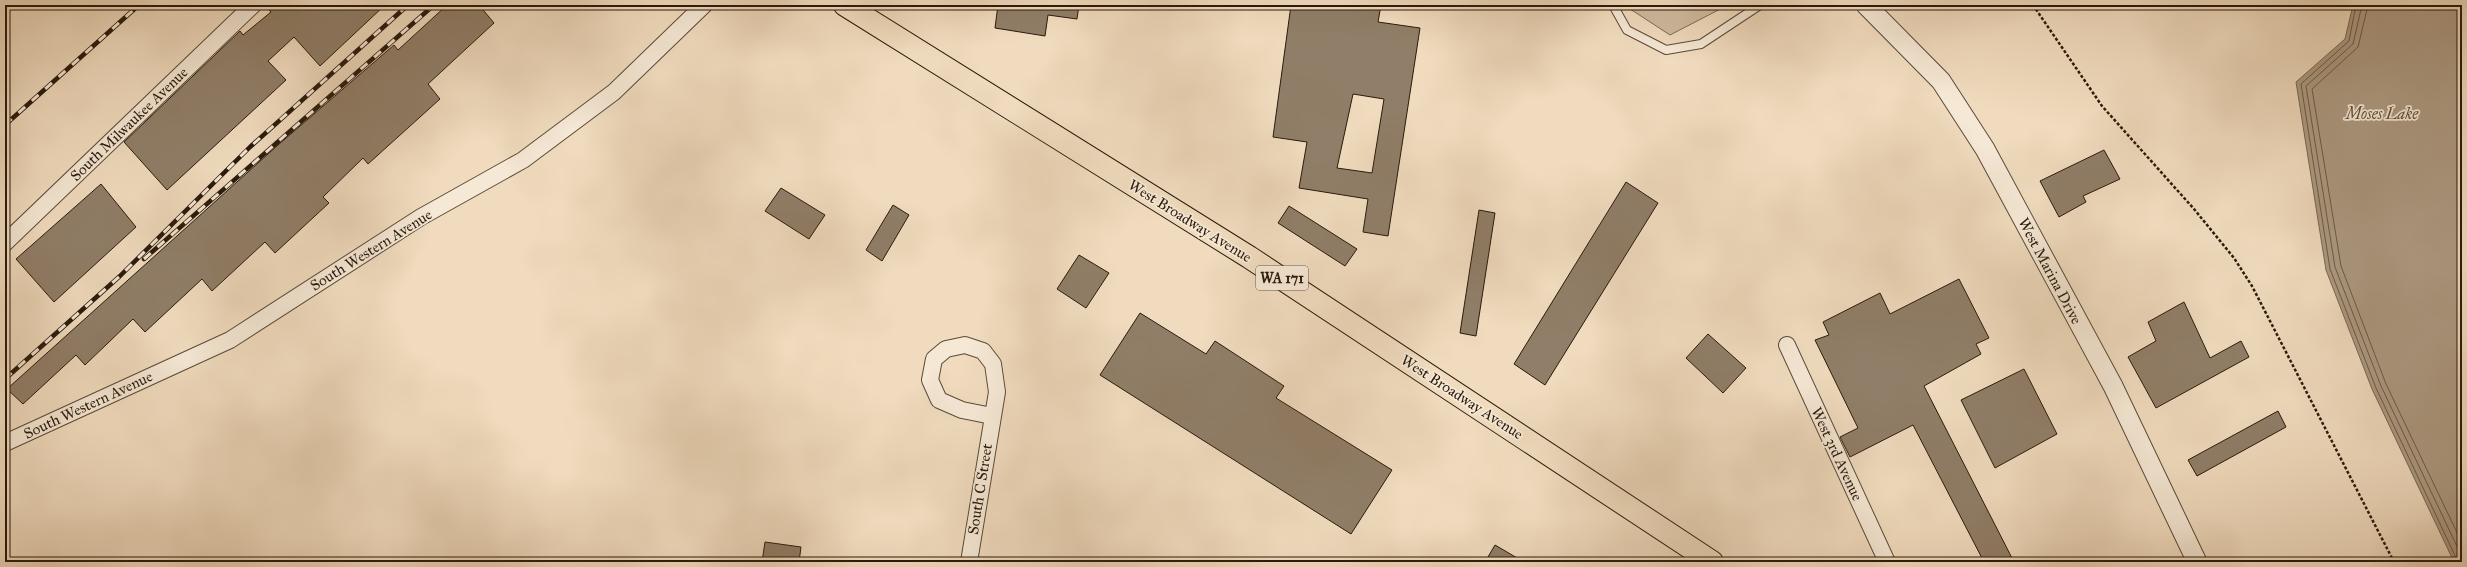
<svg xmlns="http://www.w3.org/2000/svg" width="2467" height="567" viewBox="0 0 2467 567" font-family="'IM FELL Great Primer',serif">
  <rect width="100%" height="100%" fill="#f0dbbe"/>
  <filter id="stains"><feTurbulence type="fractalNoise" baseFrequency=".005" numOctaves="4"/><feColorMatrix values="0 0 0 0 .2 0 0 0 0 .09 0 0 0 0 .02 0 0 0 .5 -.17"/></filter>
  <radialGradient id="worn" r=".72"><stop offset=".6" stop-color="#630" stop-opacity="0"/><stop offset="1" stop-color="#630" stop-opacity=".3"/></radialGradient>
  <path fill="#cebaa0" stroke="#7c6a56" d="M1624,5H1728L1670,35Z"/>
  <path fill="#ac9981" stroke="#786652" d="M2353,5H2462V562H2454L2372,389L2326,270L2296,82L2345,39Z"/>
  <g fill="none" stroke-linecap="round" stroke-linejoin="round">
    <path stroke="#6a5a46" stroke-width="1" d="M2356,5L2349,41L2301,84L2330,269L2376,388L2458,562
      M2362,5L2353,44L2306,86L2335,267L2381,386L2462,557
      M2368,5L2358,47L2312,89L2341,266L2386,384L2462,543"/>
  </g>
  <path fill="#907e68" stroke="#291a0b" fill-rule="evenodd" d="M264,5H385L320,66L294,37L268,61L286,80L167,190L124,142L240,31L243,35L271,12Z
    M447,5H479L494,23L428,84L440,99L368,164L363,158L323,197L329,203L275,253L265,242L212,291L202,279L145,332L133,319L85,365L76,355L23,404L7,389L278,145L394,45L398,50Z
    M998,5H1079L1077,19L1048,15L1045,36L995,28Z
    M1291,5H1381L1378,22L1420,28L1388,236L1363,232L1368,199L1299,188L1307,142L1273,137ZM1353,94L1384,99L1372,173L1337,168Z
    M2104,150L2120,179L2083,196L2086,202L2059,217L2040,181Z
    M1626,182L1658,203L1545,385L1514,364Z
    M101,184L136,227L54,302L16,259Z
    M781,188L825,215L809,239L765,211Z
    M893,205L909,215L882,261L866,250Z
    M1289,206L1357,249L1345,266L1278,223Z
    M1479,210L1495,213L1476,336L1460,333Z
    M1079,255L1109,273L1086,308L1057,289Z
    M1959,279L1989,338L1976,344L1981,354L1924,386L2014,562H1984L1913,425L1850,457L1840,437L1858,428L1815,340L1829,335L1823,322L1880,293L1890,314Z
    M2184,302L2210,358L2241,341L2249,357L2156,408L2128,357L2156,341L2148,322Z
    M1140,313L1206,354L1215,341L1284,386L1276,398L1392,470L1351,534L1100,375Z
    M1708,334L1746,368L1723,393L1686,358Z
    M2024,369L2057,434L1995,468L1961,400Z
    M2278,411L2286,427L2197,476L2188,460Z
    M765,542L801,547L799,562H762Z
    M1495,545L1524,562H1485Z"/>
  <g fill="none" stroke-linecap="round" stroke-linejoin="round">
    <defs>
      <path id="service" d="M1613,5L1627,30L1666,50L1701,44L1760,5"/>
      <path id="minor" d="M5,243L253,5
        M1787,345L1887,562
        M5,443L230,340L421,217L523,160L614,92L704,5
        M969,562L997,392L993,364L983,351L965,345L946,349L934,359L930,380L939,400L962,410L992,416"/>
      <path id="tertiary" d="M1866,5L1941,81L1985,149L2113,386L2197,562"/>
      <path id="primary" d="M845,5L1249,257L1712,562"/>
    </defs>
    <use href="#service" stroke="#5b4a38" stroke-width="10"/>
    <use href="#minor" stroke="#5b4a38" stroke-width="18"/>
    <use href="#tertiary" stroke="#5b4a38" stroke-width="21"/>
    <use href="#primary" stroke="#291a0b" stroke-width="24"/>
    <path stroke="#291a0b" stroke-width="2.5" stroke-dasharray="3 2" stroke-linecap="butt" d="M2033,5L2102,106L2194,209L2234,258L2252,286L2394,562"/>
    <use href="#service" stroke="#f5e8d5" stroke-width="8"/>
    <use href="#minor" stroke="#f5e8d5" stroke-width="16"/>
    <use href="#tertiary" stroke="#f5e8d5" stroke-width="19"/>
    <use href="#primary" stroke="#f0dbbe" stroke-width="22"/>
    <defs>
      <path id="rail" d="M5,125L139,5
        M144,259L434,5
        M5,379L120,276L250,147L408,5"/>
    </defs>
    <use href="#rail" stroke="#291a0b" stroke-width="4.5"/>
    <use href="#rail" stroke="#f5e8d5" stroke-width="3" stroke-dasharray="9" stroke-linecap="butt"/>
  </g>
  <g text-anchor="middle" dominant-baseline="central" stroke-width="3.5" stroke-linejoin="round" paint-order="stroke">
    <rect fill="#f5e8d5" stroke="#665848" stroke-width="1" x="1256" y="266" width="52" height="24" rx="3"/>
    <g font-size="14" font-weight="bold" fill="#291a0b">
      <text x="1282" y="278">WA 171</text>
    </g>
    <g font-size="15" fill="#291a0b" stroke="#f5e8d5">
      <text transform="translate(129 124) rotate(-44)">South Milwaukee Avenue</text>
      <text transform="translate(1190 221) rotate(32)">West Broadway Avenue</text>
      <text transform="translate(371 250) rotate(-32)">South Western Avenue</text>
      <text transform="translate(2050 271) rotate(62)">West Marina Drive</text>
      <text transform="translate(1462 397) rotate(33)">West Broadway Avenue</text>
      <text transform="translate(88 405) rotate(-25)">South Western Avenue</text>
      <text transform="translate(1837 454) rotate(65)">West 3rd Avenue</text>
      <text transform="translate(980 489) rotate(-81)">South C Street</text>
    </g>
    <g font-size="16" font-style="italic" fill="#5d4d3a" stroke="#f5e8d5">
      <text x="2382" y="113">Moses Lake</text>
    </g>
  </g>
  <rect width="2467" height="567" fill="none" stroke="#f0dbbe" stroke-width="20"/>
  <rect x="6" y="6" width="2455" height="555" fill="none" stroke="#291a0b" stroke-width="2"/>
  <rect x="10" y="10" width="2447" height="547" fill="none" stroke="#291a0b"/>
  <rect width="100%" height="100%" filter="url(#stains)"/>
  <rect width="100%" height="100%" fill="url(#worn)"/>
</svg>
